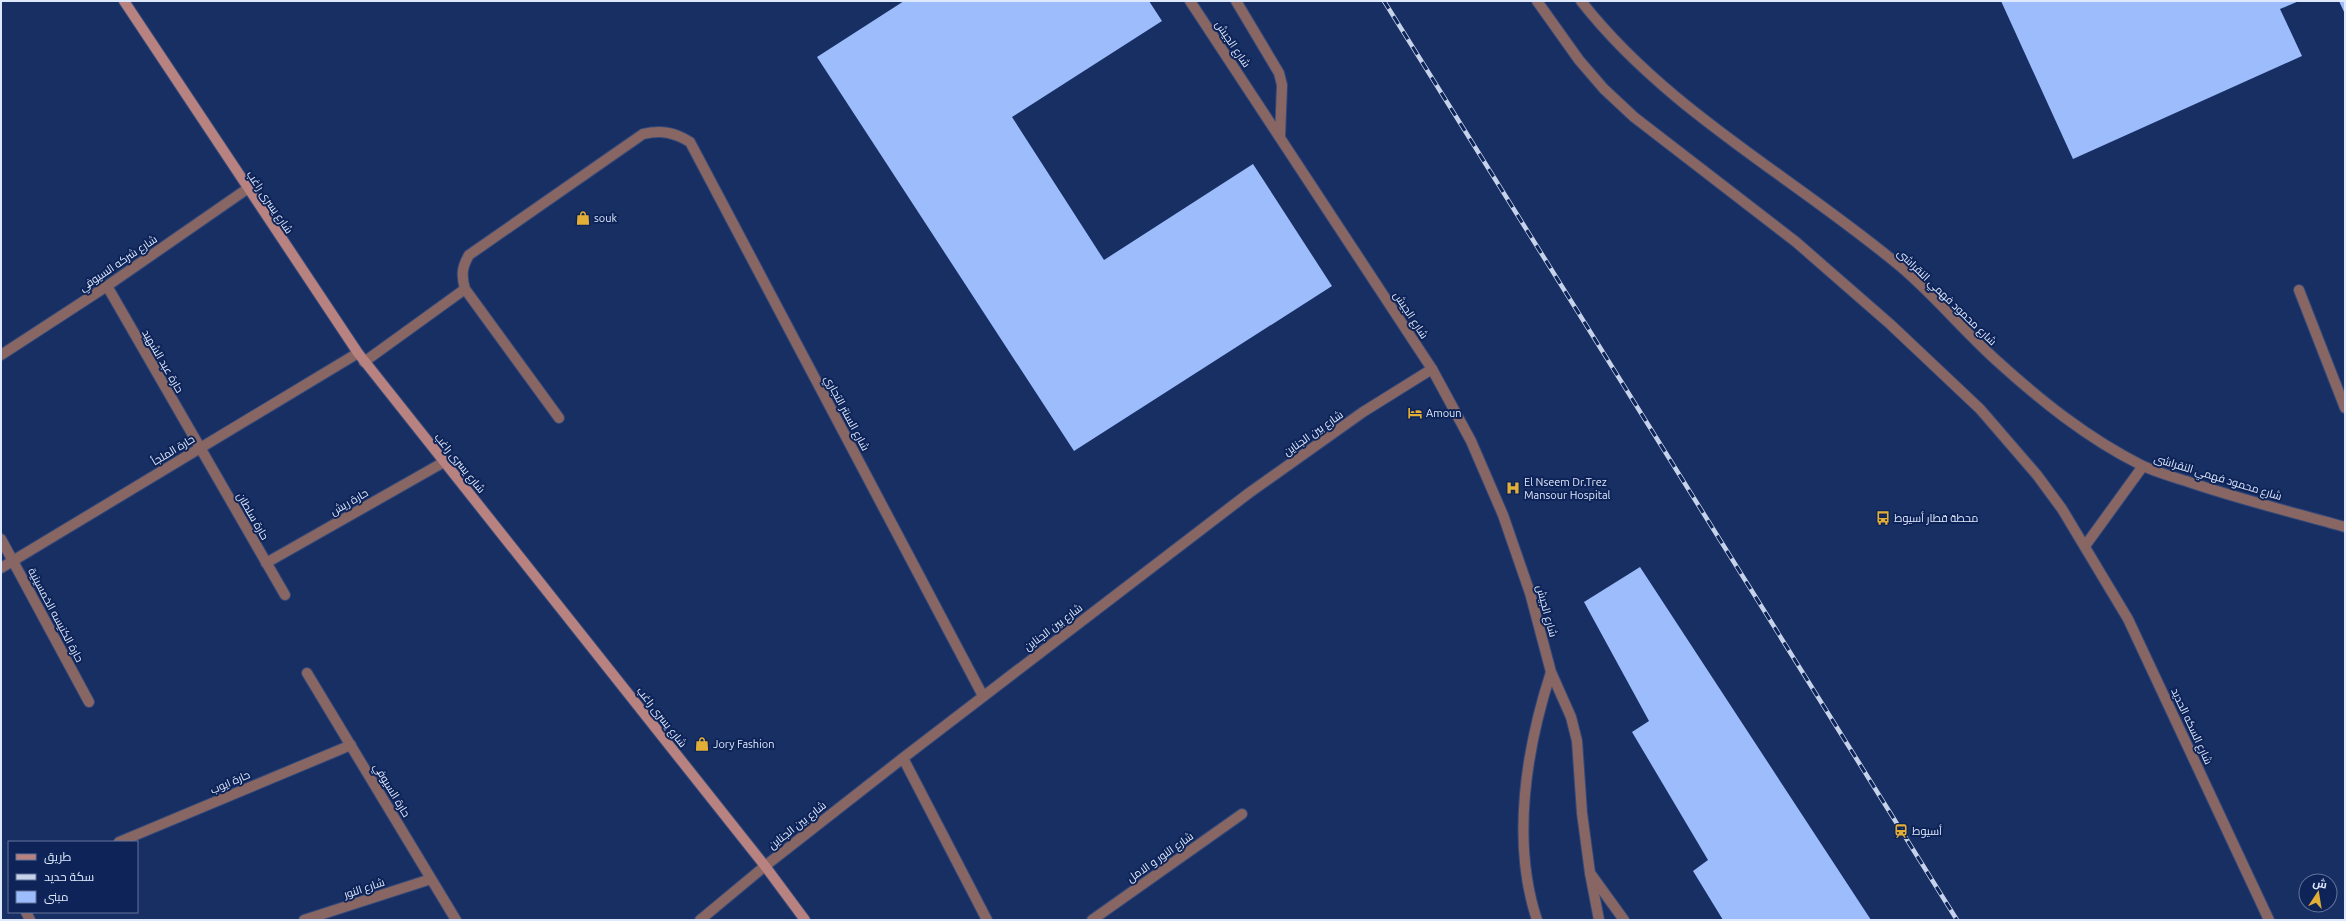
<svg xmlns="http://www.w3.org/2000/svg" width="2346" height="921" viewBox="0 0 2346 921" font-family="Ubuntu,Cairo,sans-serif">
  <rect width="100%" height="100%" fill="#182f64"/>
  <path fill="#9cbcfc" d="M904,1H1149L1162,21L1012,117L1104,260L1253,164L1332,286L1074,451L817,57Z
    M2001,1H2299L2280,9L2302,56L2073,159Z
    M2339,1H2345V14Z
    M1640,567L1871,920H1723L1693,871L1708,860L1632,732L1649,721L1584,602Z"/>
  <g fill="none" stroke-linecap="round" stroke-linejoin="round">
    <defs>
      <path id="minor" d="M107,286L285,595
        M2299,290L2345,408
        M1,355L107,286L247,189
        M364,362L465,289
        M559,418L465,289C461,275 462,267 469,255L643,134C661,130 674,132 690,142L983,696
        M1,539L89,702
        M266,563L444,462
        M1,568L358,353
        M307,673L456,920
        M903,758L987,920
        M119,842L351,745
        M1590,873L1624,920
        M26,912L30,920
        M304,920L431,879
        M700,920L765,866L903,758L1249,493L1363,412L1432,369
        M1092,920L1242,814"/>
      <path id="tertiary" d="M1190,1L1432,369L1471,441L1503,515L1530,593L1551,672L1571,717L1577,741L1582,813L1590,873L1599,920
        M1236,1L1279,73L1282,85L1280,137
        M1537,1L1579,60L1604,89L1634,117L1796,242L1890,324L1980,409L2037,475L2062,509L2128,619L2269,920
        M1581,1C1667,111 1795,178 1901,267C1934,295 1963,330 1996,360C2040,400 2087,438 2141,465C2155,472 2171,476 2186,481C2238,499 2292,512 2345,527
        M2085,546L2143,466
        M1537,920C1511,842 1526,749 1551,672"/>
      <path id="secondary" d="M124,1L358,353L765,866L805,920"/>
    </defs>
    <use href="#minor" stroke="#344979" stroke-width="12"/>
    <use href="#tertiary" stroke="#344979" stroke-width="12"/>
    <use href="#secondary" stroke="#344979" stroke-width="12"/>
    <use href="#minor" stroke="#886664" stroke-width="10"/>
    <use href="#tertiary" stroke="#886664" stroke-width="10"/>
    <use href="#secondary" stroke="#b7827f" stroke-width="10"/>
    <defs>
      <path id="rail" d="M1384,1L1957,920"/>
    </defs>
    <use href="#rail" stroke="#c6d2ea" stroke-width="4.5"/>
    <use href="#rail" stroke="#0e2458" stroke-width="3" stroke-dasharray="9" stroke-linecap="butt"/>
  </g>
  <defs>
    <symbol id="shop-bare" viewBox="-9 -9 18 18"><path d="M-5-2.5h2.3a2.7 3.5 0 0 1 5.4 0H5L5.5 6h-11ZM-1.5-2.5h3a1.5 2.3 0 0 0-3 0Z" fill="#e3ae35" stroke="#0e2458" stroke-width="2.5" paint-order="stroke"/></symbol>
    <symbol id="hotel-bare" viewBox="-9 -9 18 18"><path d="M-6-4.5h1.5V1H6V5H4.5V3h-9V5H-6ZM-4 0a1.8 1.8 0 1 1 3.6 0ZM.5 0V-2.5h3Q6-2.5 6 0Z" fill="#e3ae35" stroke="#0e2458" stroke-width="2.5" paint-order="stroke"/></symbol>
    <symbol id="hospital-bare" viewBox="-9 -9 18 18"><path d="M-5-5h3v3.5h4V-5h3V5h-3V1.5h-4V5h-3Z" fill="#e3ae35" stroke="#0e2458" stroke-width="2.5" paint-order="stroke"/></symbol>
    <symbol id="bus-bare" viewBox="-9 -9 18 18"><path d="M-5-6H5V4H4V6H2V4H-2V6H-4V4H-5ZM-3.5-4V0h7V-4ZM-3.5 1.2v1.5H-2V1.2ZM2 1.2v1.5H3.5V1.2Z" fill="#e3ae35" stroke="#0e2458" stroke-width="2.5" paint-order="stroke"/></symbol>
    <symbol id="station-bare" viewBox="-9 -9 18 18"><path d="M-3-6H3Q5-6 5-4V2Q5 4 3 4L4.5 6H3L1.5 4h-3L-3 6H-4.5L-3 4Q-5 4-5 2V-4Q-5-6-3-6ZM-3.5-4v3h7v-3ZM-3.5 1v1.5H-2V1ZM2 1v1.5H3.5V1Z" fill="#e3ae35" stroke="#0e2458" stroke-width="2.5" paint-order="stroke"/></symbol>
  </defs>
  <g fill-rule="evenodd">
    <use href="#shop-bare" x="573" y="208" width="20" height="20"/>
    <use href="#hotel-bare" x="1405" y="403" width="20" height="20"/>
    <use href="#hospital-bare" x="1503" y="478" width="20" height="20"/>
    <use href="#bus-bare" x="1873" y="508" width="20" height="20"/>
    <use href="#shop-bare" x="692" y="734" width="20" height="20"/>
    <use href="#station-bare" x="1891" y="821" width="20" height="20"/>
  </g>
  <g text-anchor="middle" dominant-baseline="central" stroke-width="4" stroke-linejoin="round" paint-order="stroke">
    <g font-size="11" fill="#dfe9fd" stroke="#0e2458">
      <text transform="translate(1233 44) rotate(56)">شارع الجيش</text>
      <text transform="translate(270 202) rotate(56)">شارع يسرى راغب</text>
      <text transform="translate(118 263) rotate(-34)">شارع شركه السيوفي</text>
      <text transform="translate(1947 297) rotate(44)">شارع محمود فهمي النقراشى</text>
      <text transform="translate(1411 315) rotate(57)">شارع الجيش</text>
      <text transform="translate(163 361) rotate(60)">حارة عبد الشهيد</text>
      <text transform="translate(847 413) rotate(62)">شارع السنتر التجاري</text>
      <text transform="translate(1313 433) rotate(-35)">شارع بين الجناين</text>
      <text transform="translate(173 450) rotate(-31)">حارة الملجأ</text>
      <text transform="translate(460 463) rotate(51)">شارع يسرى راغب</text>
      <text transform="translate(2218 477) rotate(17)">شارع محمود فهمي النقراشى</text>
      <text transform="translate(349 502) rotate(-30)">حارة ريش</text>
      <text transform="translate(253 516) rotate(60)">حارة سلطان</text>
      <text transform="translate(1547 611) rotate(75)">شارع الجيش</text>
      <text transform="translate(56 615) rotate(62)">حارة الكنيسه الخمسينية</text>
      <text transform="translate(1053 627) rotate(-37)">شارع بين الجناين</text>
      <text transform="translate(662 717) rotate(52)">شارع يسرى راغب</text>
      <text transform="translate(2192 726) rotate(65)">شارع السكه الحديد</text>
      <text transform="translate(230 782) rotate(-23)">حارة ايوب</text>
      <text transform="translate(392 790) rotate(59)">حارة السيوفي</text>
      <text transform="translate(797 825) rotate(-38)">شارع بين الجناين</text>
      <text transform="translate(1160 857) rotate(-35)">شارع النور و الامل</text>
      <text transform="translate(364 888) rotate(-18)">شارع النور</text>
    </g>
    <g font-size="11" fill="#dfe9fd" stroke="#0e2458" text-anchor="start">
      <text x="594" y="218">souk</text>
      <text x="1426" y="413">Amoun</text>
      <text x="1524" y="482">El Nseem Dr.Trez<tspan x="1524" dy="13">Mansour Hospital</tspan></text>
      <text x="1894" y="518">محطة قطار أسيوط</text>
      <text x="713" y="744">Jory Fashion</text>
      <text x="1912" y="831">أسيوط</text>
    </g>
  </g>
  <rect width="2346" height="921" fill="none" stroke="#dfe9fd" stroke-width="4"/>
  <rect x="8" y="841" width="130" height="72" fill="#0e2458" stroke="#62739a"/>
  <rect x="16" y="854" width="20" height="6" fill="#b7827f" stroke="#62739a"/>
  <text x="44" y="861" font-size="12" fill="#dfe9fd">طريق</text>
  <rect x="16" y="874" width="20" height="6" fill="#c6d2ea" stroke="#62739a"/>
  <text x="44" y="881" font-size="12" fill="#dfe9fd">سكة حديد</text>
  <rect x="16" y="891" width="20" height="12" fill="#9cbcfc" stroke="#62739a"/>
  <text x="44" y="901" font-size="12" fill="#dfe9fd">مبنى</text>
  <g transform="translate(2318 893) rotate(12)"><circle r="19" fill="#0e2458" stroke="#62739a"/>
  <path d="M0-3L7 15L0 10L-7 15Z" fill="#e3ae35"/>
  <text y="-6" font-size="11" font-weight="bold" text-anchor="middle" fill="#dfe9fd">ش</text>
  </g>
</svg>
